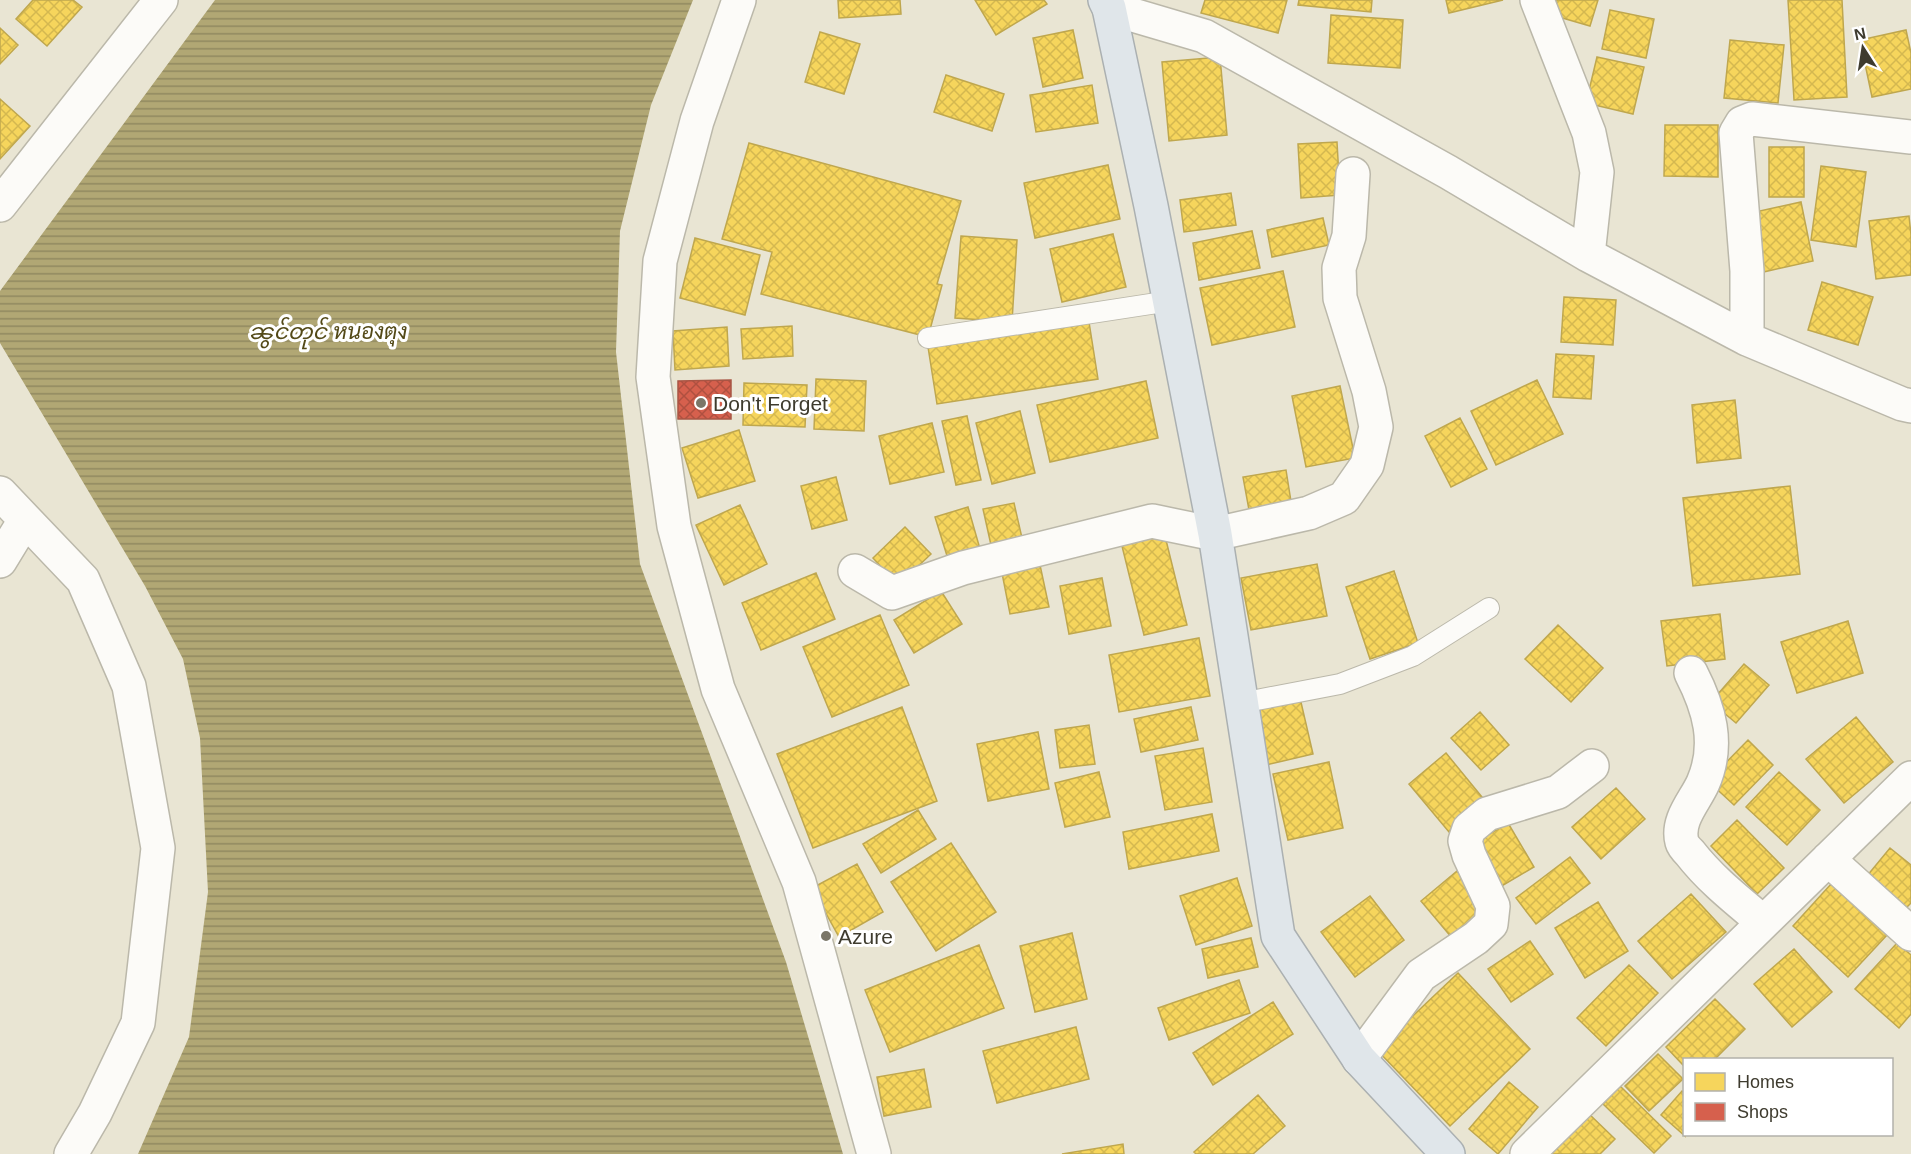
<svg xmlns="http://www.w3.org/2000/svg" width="1911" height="1154" viewBox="0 0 1911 1154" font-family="Helvetica,'Noto Sans Myanmar',Sarabun,sans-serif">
  <defs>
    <pattern id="water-rules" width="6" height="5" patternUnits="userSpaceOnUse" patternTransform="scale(1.5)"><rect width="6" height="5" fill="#b1a774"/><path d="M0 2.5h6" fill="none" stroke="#918960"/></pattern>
    <pattern id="homes-cross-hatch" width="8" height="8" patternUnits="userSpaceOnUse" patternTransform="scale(1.5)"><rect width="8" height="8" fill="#f6d55c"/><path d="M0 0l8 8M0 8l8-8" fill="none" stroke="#d4b850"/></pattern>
    <pattern id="shops-cross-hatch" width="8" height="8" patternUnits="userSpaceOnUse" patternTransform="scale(1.5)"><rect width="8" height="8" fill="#d6604d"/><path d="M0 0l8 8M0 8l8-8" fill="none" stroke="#af5040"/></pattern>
  </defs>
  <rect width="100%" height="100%" fill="#e9e5d3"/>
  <path fill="url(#water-rules)" d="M215,0H693L651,105L620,231L616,352L640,564L786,962L843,1154H138L189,1037L208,892L200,738L183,659L145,586L0,343V291Z"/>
  <path fill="url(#homes-cross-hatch)" stroke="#bfa74e" stroke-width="1.5" d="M33,0H73L82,7L47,46L16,19Z
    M838,0H900L901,14L839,18Z
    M975,0H1044L1047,4L996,35Z
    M1205,0H1287L1278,33L1201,13Z
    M1299,0H1372L1371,12L1298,5Z
    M1446,0H1503L1449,13Z
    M1557,0H1598L1590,26L1552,15Z
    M1788,0H1842L1847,97L1794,100Z
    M1610,10L1654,19L1646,58L1602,49Z
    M1331,15L1403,20L1400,68L1328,63Z
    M0,28L18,45L0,64Z
    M1073,30L1083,78L1043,87L1033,38Z
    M1906,30L1911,53V89L1872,97L1860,40Z
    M820,32L860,44L844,94L805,82Z
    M1730,40L1784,45L1778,103L1724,98Z
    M1220,57L1227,135L1169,141L1162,62Z
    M1597,57L1644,67L1633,114L1586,103Z
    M946,75L1004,94L992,131L934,112Z
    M1092,85L1098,123L1036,132L1030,95Z
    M0,99L30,126L0,159Z
    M1665,125H1718V177L1664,176Z
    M1337,142L1340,195L1301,198L1298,144Z
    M749,143L961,201L937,284L942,285L928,337L761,294L772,252L722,239Z
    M1769,147H1804V197H1769Z
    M1108,165L1120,219L1035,238L1024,183Z
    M1821,166L1866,172L1856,247L1811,240Z
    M1231,193L1236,225L1184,232L1180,200Z
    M1801,202L1813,261L1759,273L1746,214Z
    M1909,216L1911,235V275L1876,279L1869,221Z
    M1323,218L1329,245L1272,257L1267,230Z
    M1252,231L1260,268L1199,280L1193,243Z
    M1113,234L1126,287L1062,302L1050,249Z
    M961,236L1017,240L1012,322L955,318Z
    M695,238L760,255L745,315L680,298Z
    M1283,271L1295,327L1212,345L1200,288Z
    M1822,282L1873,297L1858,345L1808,330Z
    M1564,297L1616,300L1613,345L1561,342Z
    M1089,322L1098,379L937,404L928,347Z
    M792,326L793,356L743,359L741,329Z
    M727,327L729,366L675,370L673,331Z
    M1556,354L1594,356L1591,399L1553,397Z
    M816,379L866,381L864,431L814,429Z
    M1537,380L1563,434L1496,465L1471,411Z
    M1146,381L1158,438L1050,462L1037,405Z
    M744,383L807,385L805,427L743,425Z
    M1340,386L1355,458L1306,467L1292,396Z
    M1735,400L1741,458L1697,463L1692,405Z
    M1020,411L1035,473L992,484L976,423Z
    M967,416L981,480L956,485L942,421Z
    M1460,418L1487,469L1451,487L1425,436Z
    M932,423L944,472L890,484L879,436Z
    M739,430L755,481L698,498L682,448Z
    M1286,470L1293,514L1251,521L1243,477Z
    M836,477L847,520L812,529L801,486Z
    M1790,486L1800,574L1693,586L1683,498Z
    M1014,503L1022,538L991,545L983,509Z
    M740,505L767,564L724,585L696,525Z
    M968,507L980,549L948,559L935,517Z
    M905,527L931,554L898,585L873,558Z
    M1164,532L1187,625L1144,635L1121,542Z
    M1317,564L1327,616L1251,630L1241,578Z
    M1040,565L1049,607L1010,614L1002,573Z
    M1394,571L1418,643L1370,659L1346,587Z
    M816,573L835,619L761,650L742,603Z
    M1102,578L1111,626L1069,634L1060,586Z
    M941,591L962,624L914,653L894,620Z
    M1720,614L1725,659L1667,666L1661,621Z
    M880,615L909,685L832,717L803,647Z
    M1848,621L1863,673L1797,693L1781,642Z
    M1558,625L1603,668L1571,702L1525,659Z
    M1199,638L1210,696L1119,712L1109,655Z
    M1744,664L1769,685L1736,723L1711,702Z
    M1300,698L1313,754L1266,765L1253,709Z
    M902,707L937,801L813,848L777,754Z
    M1191,707L1198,740L1141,752L1134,719Z
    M1480,712L1509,745L1481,770L1451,738Z
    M1856,717L1893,762L1844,803L1806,759Z
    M1089,725L1095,764L1060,768L1055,730Z
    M1038,732L1049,789L988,801L977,744Z
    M1748,740L1773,765L1734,805L1708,781Z
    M1203,748L1212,802L1165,810L1155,756Z
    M1446,753L1486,802L1449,832L1409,784Z
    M1329,762L1343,828L1288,840L1273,774Z
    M1099,772L1110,817L1065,827L1055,783Z
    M1779,772L1820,810L1787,845L1746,807Z
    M1616,788L1645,819L1601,859L1572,827Z
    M918,810L936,839L881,873L863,844Z
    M1212,814L1219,851L1129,869L1123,832Z
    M1737,820L1784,868L1757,894L1711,846Z
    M1508,823L1534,867L1500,887L1474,843Z
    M951,843L996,912L936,951L891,882Z
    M1890,848L1911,865V903L1906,908L1867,876Z
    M1570,857L1590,883L1536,924L1516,898Z
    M857,864L883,912L839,937L812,888Z
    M1457,871L1488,908L1452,938L1421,901Z
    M1237,878L1252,926L1196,945L1180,896Z
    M1831,884L1887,935L1848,977L1793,926Z
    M1691,894L1726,932L1672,979L1638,941Z
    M1370,896L1404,940L1355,977L1321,932Z
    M1598,902L1628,951L1585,978L1555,928Z
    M1072,933L1087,999L1035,1012L1020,946Z
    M1251,938L1258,967L1208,978L1202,949Z
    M1530,941L1553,974L1511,1002L1488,969Z
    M1897,943L1911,955V1014L1899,1028L1855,989Z
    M979,945L1004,1008L890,1052L865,990Z
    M1794,949L1832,992L1792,1027L1754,984Z
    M1629,965L1658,993L1606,1046L1577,1018Z
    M1458,973L1530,1049L1450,1126L1377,1050Z
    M1239,980L1250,1013L1169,1040L1158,1008Z
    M1715,999L1745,1029L1714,1060H1684V1066L1666,1047Z
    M1273,1002L1293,1034L1213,1085L1193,1053Z
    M1076,1027L1089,1079L997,1103L983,1051Z
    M1658,1054L1683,1079L1649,1111L1625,1086Z
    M924,1069L931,1107L884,1116L877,1077Z
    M1509,1082L1538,1107L1498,1154L1469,1129Z
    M1620,1086L1671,1136L1654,1153L1603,1104Z
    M1682,1091L1684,1093L1685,1136L1661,1115Z
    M1258,1095L1285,1126L1253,1154H1196L1194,1152Z
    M1587,1112L1615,1139L1600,1154H1545Z
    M1123,1144L1124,1154H1062Z"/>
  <path fill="url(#shops-cross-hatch)" stroke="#a85544" stroke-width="1.5" d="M731,380V419H678V381Z"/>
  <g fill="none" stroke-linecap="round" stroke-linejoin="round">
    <defs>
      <path id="service" d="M928,338L1170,301
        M1241,703L1340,684L1413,656L1489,608"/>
      <path id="minor" d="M739,0L697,121L660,261L653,377L674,526L718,689L799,882L874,1154
        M1537,0L1589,133L1597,172L1588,255
        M1109,8L1204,36L1448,172L1588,255L1747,339L1902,404L1911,406
        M0,205L161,0
        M1747,339V271L1736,133L1742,123L1752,119L1911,137
        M0,493L83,580L129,686L158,848L138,1023L95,1113L71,1154
        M0,561L25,520
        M855,571L892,593L963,568L1152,521L1215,534L1309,513L1344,498L1367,465L1376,427L1369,391L1340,298L1339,268L1349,236L1353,174
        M1691,673C1709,708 1720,744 1703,783C1695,801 1676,820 1682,842C1683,846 1687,850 1690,853C1711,880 1737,900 1763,922
        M1828,859L1911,934
        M1359,1059L1421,975L1476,938L1491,924L1493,906L1469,855L1465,841L1469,829L1487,814L1558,792L1592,766
        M1527,1154L1911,778"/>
      <path id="trunk" d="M1105,0L1109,8L1151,206L1215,534L1278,936L1359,1059L1448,1154"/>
    </defs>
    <use href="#service" stroke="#bbb8aa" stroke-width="22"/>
    <use href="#minor" stroke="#bbb8aa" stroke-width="36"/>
    <use href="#trunk" stroke="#abb0b1" stroke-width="36"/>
    <use href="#service" stroke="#fcfbf8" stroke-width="20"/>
    <use href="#minor" stroke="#fcfbf8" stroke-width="33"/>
    <use href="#trunk" stroke="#e0e6ea" stroke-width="33"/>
  </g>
  <g fill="#7a7668" stroke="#fff" stroke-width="2">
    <circle cx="701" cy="403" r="6"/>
    <circle cx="826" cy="936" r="6"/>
  </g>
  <g text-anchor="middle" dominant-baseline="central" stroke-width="6" stroke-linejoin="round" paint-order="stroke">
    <g font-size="21" fill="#3e3b2e" stroke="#fff" text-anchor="start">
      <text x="713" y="403">Don't Forget</text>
      <text x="838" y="936">Azure</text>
    </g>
    <g font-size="22" font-style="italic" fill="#544a18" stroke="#fff">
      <text x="328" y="331">ၼွင်တုင် หนองตุง</text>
    </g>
  </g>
  <rect x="1683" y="1058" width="210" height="78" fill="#ffffff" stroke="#b2b1ab" stroke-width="1.5"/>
  <rect x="1695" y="1073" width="30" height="18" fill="#f6d55c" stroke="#b2b1ab" stroke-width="1.5"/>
  <text x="1737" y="1088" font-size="18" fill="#3e3b2e">Homes</text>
  <rect x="1695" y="1103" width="30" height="18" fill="#d6604d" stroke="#b2b1ab" stroke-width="1.5"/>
  <text x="1737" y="1118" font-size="18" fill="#3e3b2e">Shops</text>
  <g transform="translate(1863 48) rotate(348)" stroke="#ffffff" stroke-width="4.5" paint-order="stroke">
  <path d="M0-4.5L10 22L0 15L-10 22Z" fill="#3e3b2e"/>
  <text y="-9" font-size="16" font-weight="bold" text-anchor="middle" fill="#3e3b2e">N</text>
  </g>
</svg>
